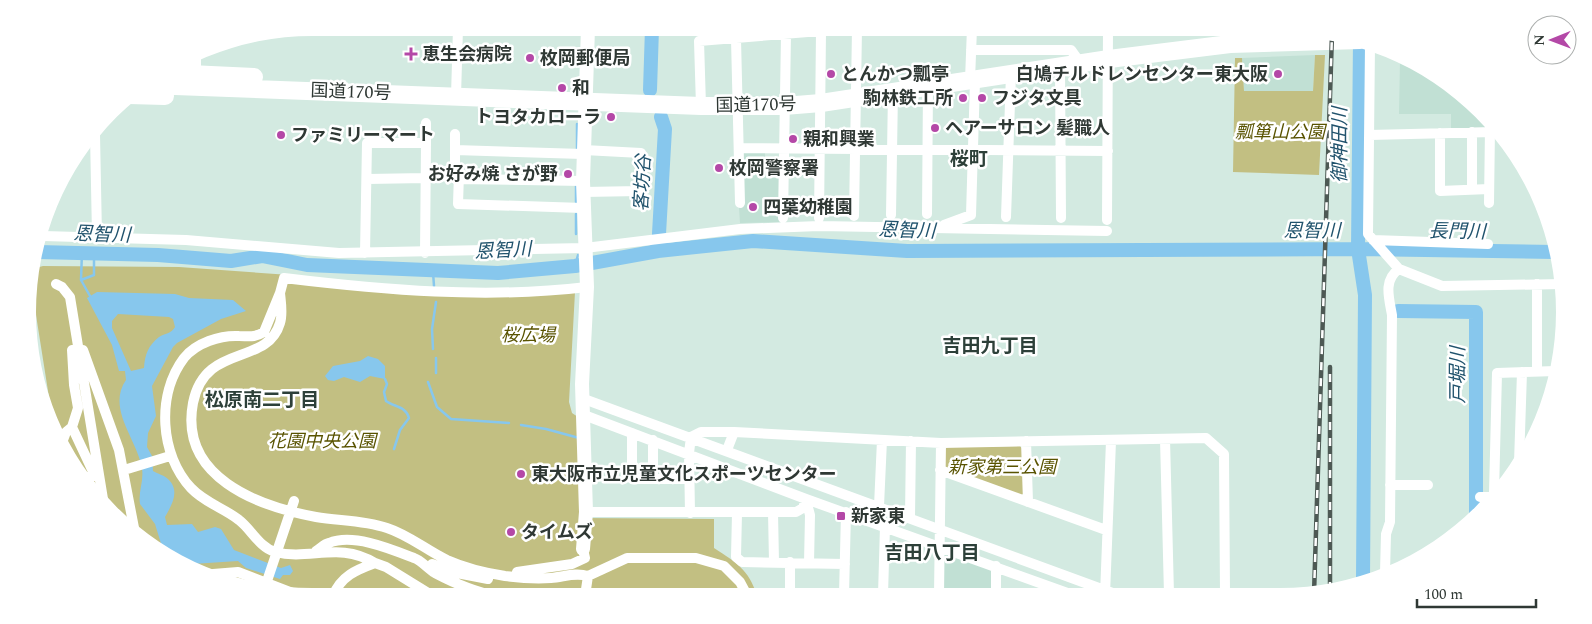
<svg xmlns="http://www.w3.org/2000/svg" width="1592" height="624" viewBox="0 0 1592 624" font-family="Spectral,'Noto Sans JP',serif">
  <rect width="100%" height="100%" fill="#d3eae1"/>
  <path fill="#c1e0d4" d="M1315,55L1313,91H1244L1242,58Z
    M1400,60L1453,86L1488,125V129L1451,128V114H1399Z
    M765,151V172L782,171L783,222L740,223L739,207L744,206L743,152Z
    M948,553L990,569L992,573V595H943V555Z"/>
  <path fill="#c2bf82" d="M1315,55H1325L1319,175L1233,172L1235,58H1242L1244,91H1313Z
    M43,266L179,267L304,276L303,283L575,292L569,402L572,413L581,419L582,518L714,519V548C737,563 748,569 757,595L312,596L238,587L139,538L75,470L51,410L30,277L32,269Z
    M1020,446L1024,451V493L1020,497L948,470L941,462V451L948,447Z"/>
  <path fill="#87c7ed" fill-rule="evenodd" d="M97,292L175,294L189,298L233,300L246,311L221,319L177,343L173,347L152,386L156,416L148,433L147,447L152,456L153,471C158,474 164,475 168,479C181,491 171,506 165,517L167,525L192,524L198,532L215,527L221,529L234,550L281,568L290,565L293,571L290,575H283L280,579L246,568L238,561L192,564L163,550L155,524L140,504C138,492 144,481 142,469C138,440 106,409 126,380L125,371H119L112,345L87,298ZM118,314L169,317L173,319L175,327C171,334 165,333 159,337C148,346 145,354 144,368L131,371L112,328V321Z
    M368,356L378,359L385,366V379L370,376L360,382L344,377L334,381L328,380L325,376L333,366L360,361Z"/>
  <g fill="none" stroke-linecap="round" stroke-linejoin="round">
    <path stroke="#87c7ed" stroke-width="2.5" d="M577,150V124
      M576,202V186
      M576,234V214
      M82,252L81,280L90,296
      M575,266L578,255
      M433,272L434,286
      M81,280L94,275V253
      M433,349L432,329L436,302
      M436,358V373
      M385,379L387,384L384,392L386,401C394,407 406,406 409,418L400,430L394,449
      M428,382L437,407L451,419L509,423
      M521,425L546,429L579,438"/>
    <path stroke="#87c7ed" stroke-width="14" d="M1360,40L1358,249L1365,295L1363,580
      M650,90L652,28
      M658,251L665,129L661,117
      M38,252L158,255L231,261L262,256L307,265L498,273L575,266L658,251L753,241L907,251L1358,249L1554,252
      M1398,311L1476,312V516"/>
    <path stroke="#fff" stroke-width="10" d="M1230,28V44
      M736,39L740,203
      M1370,45L1368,234L1399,269C1383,280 1389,298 1392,315L1390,522L1386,534L1385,573
      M971,50H1071L1081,64
      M1060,67L1061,218
      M970,80L972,28
      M456,96L458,28
      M701,106L699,41L857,28L972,31
      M426,123V143
      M1440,133V191L1489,189
      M95,134L97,236
      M455,134V167L459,174L458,204L583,208
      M1369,135L1493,132
      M739,148L1108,151
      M455,150L583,154
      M367,179L426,178
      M458,179L583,181
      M1472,190V132
      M583,192L640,191L641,153L584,150
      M1489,203L1490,128
      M927,214L928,86
      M891,215L893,91
      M854,216L857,28
      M1006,217L1011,74
      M783,218L786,34
      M819,218L821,31
      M1107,220L1108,28
      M944,225L971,215L975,80
      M43,236L186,240L339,253L585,248L740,229L819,226L1107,231
      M1373,240L1488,244
      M365,253L367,143H426L425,253
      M1399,269L1442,286L1562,284
      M56,284L62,287L70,297L103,499
      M1537,284V372
      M280,293C281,303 283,314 280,323C267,367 205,342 193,403C179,477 257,506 316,517C340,521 363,520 387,528C409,535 426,550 447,560C465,568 486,573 505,576C520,578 536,579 551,578C564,577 575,572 588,576L627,558H696L724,566L740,582L747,595
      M72,350L74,385L78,408L72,427L95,476
      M83,350L119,450L135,533
      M584,399L1118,595
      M584,415L806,499L1073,595
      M632,433V479H689
      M1165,439L1169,594
      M63,440L66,432L72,427
      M1026,441L1028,502
      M727,450L734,432L941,443L1206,438L1224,454L1225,594
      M1519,463L1522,372
      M124,470L170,456
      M940,470L1106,530
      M83,478L99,475
      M653,479V440
      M1390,485H1428
      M1494,493L1497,373L1556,371
      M1480,497H1491
      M806,500L810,515L809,563
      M879,506L882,440
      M586,512H796L803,508L806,499
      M773,512L774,562
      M690,513L689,453L691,437L701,432H734
      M737,513L736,557L742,562L845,564
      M910,517L911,441
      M316,551C320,549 324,544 329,543C353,533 391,549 414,558C421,560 428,569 435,573C454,583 475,592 496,596
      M375,563C339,541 310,561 275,552C259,547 251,529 239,520C224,508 205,503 191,488C160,455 156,395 184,358C196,343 220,335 239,336C249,336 254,338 264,332L280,293L284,278C383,290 487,299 587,287
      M432,564L457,573L488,579
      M517,572L572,564L585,558L583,549
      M213,574L238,572L295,594
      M264,590L294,501
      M790,595V562
      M844,595L846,512
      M883,595L885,526
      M939,595L941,443
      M996,595V566
      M1105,595L1111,441
      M333,596C341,576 356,570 375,563L386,567L433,596
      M585,596L588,576"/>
    <path stroke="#fff" stroke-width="14" d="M194,58V73
      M583,549L586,512L582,384L587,287L583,181L588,28"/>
    <path stroke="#fff" stroke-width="18" d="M168,73L254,77
      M148,85L701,106H784L821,103L1109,59L1230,44L1360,40
      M129,95L165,96"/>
    <defs>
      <path id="rail" d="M1330,590V367
        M1314,594L1332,34"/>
    </defs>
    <use href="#rail" stroke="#4d5954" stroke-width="4.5"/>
    <use href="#rail" stroke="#fff" stroke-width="2.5" stroke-dasharray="8" stroke-linecap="butt"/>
  </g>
  <g fill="#b448a7" stroke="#fff" stroke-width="2">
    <path d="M408.5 46.5h5v5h5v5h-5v5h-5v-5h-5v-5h5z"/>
    <circle cx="530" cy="58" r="5"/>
    <circle cx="831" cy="74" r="5"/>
    <circle cx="1278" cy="74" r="5"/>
    <circle cx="562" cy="88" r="5"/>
    <circle cx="963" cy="98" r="5"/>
    <circle cx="982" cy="98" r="5"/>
    <circle cx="611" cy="117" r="5"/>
    <circle cx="935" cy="128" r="5"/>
    <circle cx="281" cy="135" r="5"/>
    <circle cx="793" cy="139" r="5"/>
    <circle cx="719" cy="168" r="5"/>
    <circle cx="568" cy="174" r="5"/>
    <circle cx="753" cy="207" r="5"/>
    <circle cx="521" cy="474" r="5"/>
    <rect x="836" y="511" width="10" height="10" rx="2.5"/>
    <circle cx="511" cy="532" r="5"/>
  </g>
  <g text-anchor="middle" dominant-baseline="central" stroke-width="5" stroke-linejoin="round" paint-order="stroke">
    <g font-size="18" font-weight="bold" fill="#2f3834" stroke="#fff" text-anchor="start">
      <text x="422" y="54">恵生会病院</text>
      <text x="540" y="58">枚岡郵便局</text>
      <text x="841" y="74">とんかつ瓢亭</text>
      <text x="1268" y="74" text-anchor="end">白鳩チルドレンセンター東大阪</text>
      <text x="572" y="88">和</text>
      <text x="953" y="98" text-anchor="end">駒林鉄工所</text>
      <text x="992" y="98">フジタ文具</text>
      <text x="601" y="117" text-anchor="end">トヨタカローラ</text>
      <text x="945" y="128">ヘアーサロン 髪職人</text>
      <text x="291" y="135">ファミリーマート</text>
      <text x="803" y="139">親和興業</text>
      <text x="729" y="168">枚岡警察署</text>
      <text x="558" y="174" text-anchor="end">お好み焼 さが野</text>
      <text x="763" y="207">四葉幼稚園</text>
      <text x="531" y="474">東大阪市立児童文化スポーツセンター</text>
      <text x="851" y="516">新家東</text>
      <text x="521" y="532">タイムズ</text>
    </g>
    <g font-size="18" fill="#2f3834" stroke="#fff">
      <text transform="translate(351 92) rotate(2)">国道170号</text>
      <text transform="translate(756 105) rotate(-1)">国道170号</text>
    </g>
    <g font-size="18" font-style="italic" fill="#595301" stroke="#fff">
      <text x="1280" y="132">瓢箪山公園</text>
      <text x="528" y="335">桜広場</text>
      <text x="322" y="441">花園中央公園</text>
      <text x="1002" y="467">新家第三公園</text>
    </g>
    <g font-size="19" font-style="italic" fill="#21536d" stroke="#fff">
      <text transform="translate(1340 145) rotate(-90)">御神田川</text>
      <text transform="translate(643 183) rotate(-87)">客坊谷</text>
      <text transform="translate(907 231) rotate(2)">恩智川</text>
      <text x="1312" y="231">恩智川</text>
      <text transform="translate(1457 232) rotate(1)">長門川</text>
      <text transform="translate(102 235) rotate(2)">恩智川</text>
      <text transform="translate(503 251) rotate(-3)">恩智川</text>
      <text transform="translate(1458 375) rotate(-90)">戸堀川</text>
    </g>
    <g font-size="19" font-weight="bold" fill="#2d4039" stroke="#fff">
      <text x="969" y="159">桜町</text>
      <text x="990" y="346">吉田九丁目</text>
      <text x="262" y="400">松原南二丁目</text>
      <text x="932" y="553">吉田八丁目</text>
    </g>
  </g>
  <path d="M0 0H1592V624H0ZM312 36H1280A276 276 0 0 1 1556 312V312A276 276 0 0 1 1280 588H312A276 276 0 0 1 36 312V312A276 276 0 0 1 312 36Z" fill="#fff" fill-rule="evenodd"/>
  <g transform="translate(1552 40) rotate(269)"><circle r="24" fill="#ffffff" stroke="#acafae"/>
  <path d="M0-4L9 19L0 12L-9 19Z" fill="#b448a7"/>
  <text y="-8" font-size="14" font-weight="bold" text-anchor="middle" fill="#2f3834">N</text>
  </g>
  <path d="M1417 599v8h119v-8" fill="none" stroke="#2f3834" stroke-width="2.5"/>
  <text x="1424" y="599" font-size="15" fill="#2f3834" stroke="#ffffff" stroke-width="4" paint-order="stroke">100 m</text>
</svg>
